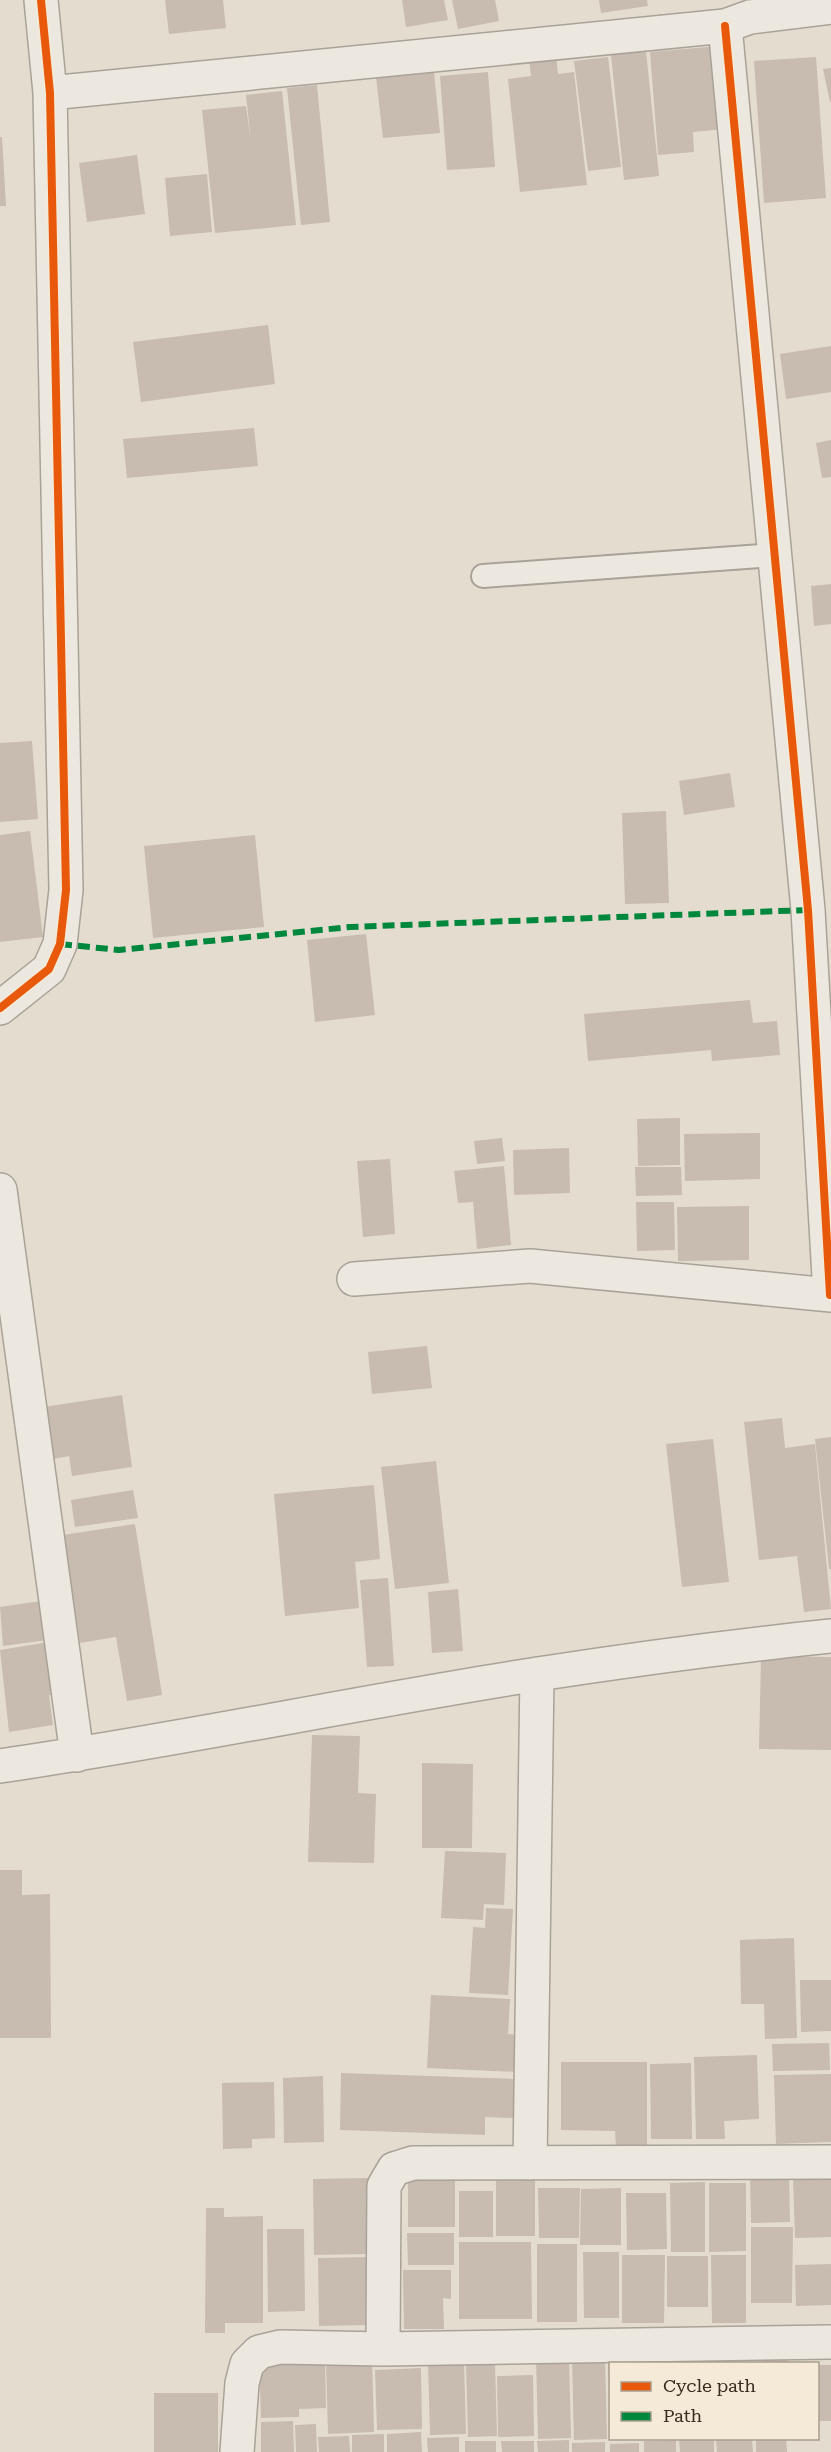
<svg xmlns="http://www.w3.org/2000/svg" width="831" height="2452" viewBox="0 0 831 2452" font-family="'Roboto Serif',serif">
  <rect width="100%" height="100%" fill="#e4ddcf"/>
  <path fill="#c8bbb0" d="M165,0H223L226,28L169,34Z
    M402,0H444L448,20L406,27Z
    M452,0H495L499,21L458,29Z
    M599,0H647L648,6L601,13Z
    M719,46L726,129L693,132L694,152L658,155L650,52Z
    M646,51L659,176L624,180L611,55Z
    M556,54L558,74L574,72L587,185L520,192L508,79L531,76L529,57Z
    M608,57L621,167L588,171L574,61Z
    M816,57L826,198L764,203L754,61Z
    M831,68V102H830L823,69Z
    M434,72L440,133L383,138L376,77Z
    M488,72L495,167L447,170L440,76Z
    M317,85L330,222L301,225L287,88Z
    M282,91L296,225L215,233L202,110L246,106L251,143L246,95Z
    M0,137H2L6,206H0Z
    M137,155L145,214L87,222L79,163Z
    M207,174L212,232L170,236L165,178Z
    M268,325L275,384L141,402L133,342Z
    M831,346V392L786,399L780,354Z
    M254,428L258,466L127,478L123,439Z
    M831,440V477L822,478L816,443Z
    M831,584V624L814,626L811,586Z
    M32,741L38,819L0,822V743Z
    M730,773L735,807L684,815L679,781Z
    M666,811L669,903L625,904L622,813Z
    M30,831L43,937L0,942V835Z
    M255,835L264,927L153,938L144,846Z
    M366,934L375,1015L315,1022L307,940Z
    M750,1000L753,1023L777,1021L780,1055L712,1061L711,1050L588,1061L584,1014Z
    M680,1118V1165L638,1166L637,1119Z
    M760,1133V1179L685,1181L684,1134Z
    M502,1138L505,1161L477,1164L474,1141Z
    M569,1148L570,1193L514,1195L513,1150Z
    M390,1159L395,1234L363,1237L357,1161Z
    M504,1166L511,1245L477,1249L473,1202L458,1203L454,1171Z
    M635,1167H681L682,1195L636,1196Z
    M636,1202H674L675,1250L637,1251Z
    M749,1206V1260L678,1261L677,1207Z
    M427,1346L432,1388L372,1394L368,1352Z
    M122,1395L132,1467L72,1476L69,1456L52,1459L44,1407Z
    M782,1418L785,1448L815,1444L831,1609L804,1612L797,1556L759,1560L744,1422Z
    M831,1437V1569H829L815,1439Z
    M713,1439L729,1582L682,1587L666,1444Z
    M436,1461L449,1583L395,1589L381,1467Z
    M374,1485L380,1559L355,1562L359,1608L285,1616L274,1494Z
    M133,1490L138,1518L75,1527L71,1500Z
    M135,1524L162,1695L127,1701L116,1637L80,1643L63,1535Z
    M388,1578L394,1666L367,1667L360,1580Z
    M458,1589L463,1651L432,1653L428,1592Z
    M41,1601L47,1640L3,1646L0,1607Z
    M55,1641L62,1692L49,1695L53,1725L9,1732L0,1650Z
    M761,1656L831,1657V1750L759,1749Z
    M312,1735L360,1736L358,1793L376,1794L374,1863L308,1862Z
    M422,1763L473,1764L472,1848H422Z
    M445,1851L506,1853L504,1905L484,1904L483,1920L441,1918Z
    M0,1870H22V1895L50,1894L51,2038H0Z
    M486,1908L513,1909L508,1995L469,1993L473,1927L485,1928Z
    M794,1938L797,2038L765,2039L764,2004H741L740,1940Z
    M800,1980H831V2031L801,2032Z
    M431,1995L510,1999L508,2034L519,2035L518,2072L427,2068Z
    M829,2043L830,2070L773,2071L772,2044Z
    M757,2055L759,2119L724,2121L725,2139H696L694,2057Z
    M561,2062H647V2146H616L615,2131L561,2130Z
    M691,2063L692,2139H651L650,2064Z
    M341,2073L515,2079L513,2118L485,2117V2135L340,2130Z
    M831,2074V2142L776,2144L774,2075Z
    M323,2076L324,2142L284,2143L283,2078Z
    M274,2082L275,2138L252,2139V2148L223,2149L222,2083Z
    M789,2174L790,2222L751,2223L750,2176Z
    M831,2176V2237L795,2238L793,2178Z
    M368,2178V2254L314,2255L313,2179Z
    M455,2179V2227H408V2180Z
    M535,2179V2236H496V2180Z
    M705,2182V2252H671L670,2183Z
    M709,2183H746V2251L709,2252Z
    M538,2188H580L579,2238H539Z
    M621,2188V2245H580L581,2189Z
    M459,2191H493V2237H459Z
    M626,2193H666L667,2249L627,2250Z
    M206,2208H224V2217L263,2216V2323H225V2333H205Z
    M751,2227H793L792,2303H751Z
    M267,2229H304L305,2311L268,2312Z
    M407,2233H454V2265H408Z
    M459,2242H531L532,2319H459Z
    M537,2244H577V2322H537Z
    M583,2252H619V2318H584Z
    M622,2255H665L664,2323H622Z
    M711,2255H746V2323H712Z
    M667,2256H708V2307H667Z
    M369,2257L370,2325L319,2326L318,2258Z
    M831,2264V2305L796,2306L795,2265Z
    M403,2270H451V2299L443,2298L444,2329H404Z
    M732,2351V2364H683V2352Z
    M787,2353L788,2364H764V2354Z
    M372,2356L374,2432L328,2434L326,2358Z
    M569,2357L571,2438L538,2439L536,2358Z
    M637,2357L638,2364H610V2386H609L608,2358Z
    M259,2358H325L326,2408L299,2409V2417L261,2418Z
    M605,2358L607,2439L574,2440L572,2359Z
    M464,2361L466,2434L430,2435L428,2362Z
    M495,2362L497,2436L468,2437L466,2363Z
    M818,2365H831V2421H818Z
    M421,2368L422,2429L377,2430L375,2370Z
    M533,2375L534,2436L498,2437L497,2376Z
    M154,2393H218V2452H154Z
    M293,2421L294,2452H261V2422Z
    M316,2424L317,2452H296L295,2425Z
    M421,2432L422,2452H387V2434Z
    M384,2434V2452H352V2435Z
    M349,2436L350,2452H319L318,2437Z
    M459,2437V2452H428L427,2438Z
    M679,2439H714V2452H680Z
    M716,2439H752L753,2452H717Z
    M756,2439H786L787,2452H756Z
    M569,2440V2452H538L537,2441Z
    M676,2440V2452H644V2441Z
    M465,2441H496V2452H465Z
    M501,2441H534V2452H502Z
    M605,2442V2452H572V2443Z
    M639,2443V2452H610V2444Z"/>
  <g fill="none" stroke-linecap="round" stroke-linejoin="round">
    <defs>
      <path id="lane" d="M483,576L775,555"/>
      <path id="street" d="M725,26L808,910L830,1295
        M50,93L725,26L750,17L831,7
        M0,1008L49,969L60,944L66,890L50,93L41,0
        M0,1190L77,1755
        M354,1279L530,1266L831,1295
        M0,1766C180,1740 358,1702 538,1674C635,1659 733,1646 831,1636
        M530,2163L537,1674
        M383,2349L384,2186L394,2169L413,2163L831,2162
        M237,2452L242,2383L247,2364L259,2352L280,2347L383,2349L831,2342"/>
    </defs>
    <use href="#lane" stroke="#a9a298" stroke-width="26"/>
    <use href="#street" stroke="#a9a298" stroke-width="36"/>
    <use href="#lane" stroke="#ece8e0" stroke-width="22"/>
    <use href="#street" stroke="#ece8e0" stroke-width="33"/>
    <path stroke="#00873e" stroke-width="6" stroke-dasharray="12 6" stroke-linecap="butt" d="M60,944L119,950L350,927L808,910"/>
    <defs>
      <path id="cycleway" d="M725,26L808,910L830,1295
        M0,1008L49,969L60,944L66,890L50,93L41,0"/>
    </defs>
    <use href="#cycleway" stroke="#f4ead7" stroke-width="11"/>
    <use href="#cycleway" stroke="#e8590c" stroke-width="8"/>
  </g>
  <rect x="609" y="2362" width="210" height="78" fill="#f4ead7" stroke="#a99e8e" stroke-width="1.5"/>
  <rect x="621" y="2382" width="30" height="9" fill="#e8590c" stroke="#a99e8e" stroke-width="1.5"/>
  <text x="663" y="2392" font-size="18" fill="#392b20">Cycle path</text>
  <rect x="621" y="2412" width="30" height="9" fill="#00873e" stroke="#a99e8e" stroke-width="1.5"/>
  <text x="663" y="2422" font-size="18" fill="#392b20">Path</text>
</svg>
